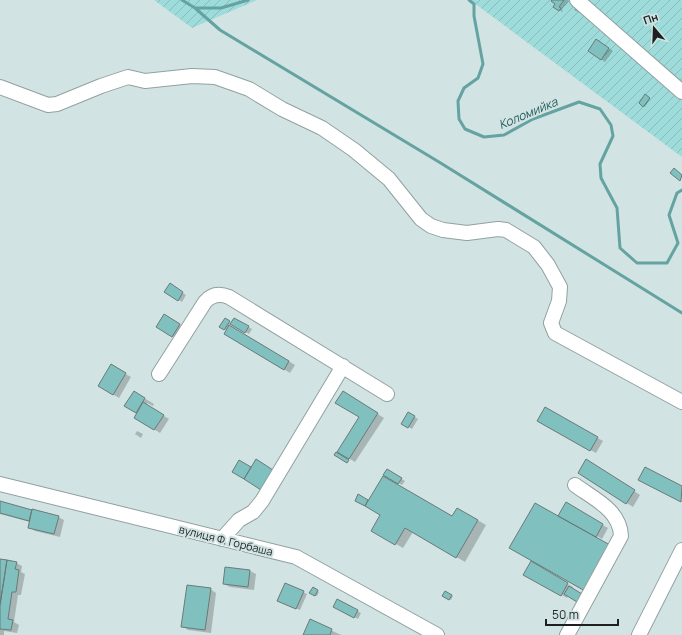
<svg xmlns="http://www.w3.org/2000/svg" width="682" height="635" viewBox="0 0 682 635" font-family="Manrope,sans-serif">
  <defs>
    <pattern id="garden-furrows" width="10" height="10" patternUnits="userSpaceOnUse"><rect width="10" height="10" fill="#9ddcda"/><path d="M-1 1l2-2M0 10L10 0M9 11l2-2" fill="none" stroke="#87bcbb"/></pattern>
  </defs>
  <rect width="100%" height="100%" fill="#d2e3e3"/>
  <path fill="url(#garden-furrows)" d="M154,0H257L192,28Z
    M470,0H682V157Z"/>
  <path fill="#0003" d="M553,0H568L569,1L562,9L563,12L559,10Z
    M575,8L581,11L580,13L574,10Z
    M652,29L656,32L654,35L650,32Z
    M600,42L613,51L605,62L589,51Z
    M645,96L650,99L645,107L640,103Z
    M170,285L186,295L182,302L166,292Z
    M165,316L183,327L176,338L158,326Z
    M234,319L252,329L249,334L230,323L229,326L295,365L290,373L225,334L227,331L221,326L225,320L232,324Z
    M111,366L131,377L119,398L99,386Z
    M134,392L154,404L153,406L147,403L146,405L169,419L160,433L135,418L138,413L126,406Z
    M349,396L384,418L355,462L338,452L360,417Z
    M545,409L603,441L596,453L538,421Z
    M408,413L418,419L412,429L402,423Z
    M137,431L143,434L141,438L135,434Z
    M588,461L640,495L633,507L579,473Z
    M387,471L405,481L402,485L384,475Z
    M359,496L369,501L453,518L458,509L486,525L465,562L413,532L403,548L372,530L381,515L356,501Z
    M0,502L58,517L64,520L60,537L35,531L29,527L30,522L0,514Z
    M566,504L608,528L602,539L559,515Z
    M0,560L16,563L22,566L21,572L25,574L21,595H18L14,622L19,625L17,633L4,631V635H0Z
    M531,563L573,587L567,598L525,574Z
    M250,571L256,574L254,590L230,587L224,584Z
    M313,588L319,592L317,596L311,593Z
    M210,589L216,593L211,633L188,630L182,626Z
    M303,592L307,594L300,610L282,602Z
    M445,592L453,596L451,600L443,596Z
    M338,600L361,613L358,619L335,607Z
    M311,621L339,634L342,635H304Z"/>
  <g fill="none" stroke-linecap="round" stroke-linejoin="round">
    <path stroke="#64a3a1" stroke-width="3" d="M182,0L195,8H221L248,0
      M469,0L474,4V16L483,64L478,78L464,88L458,101L459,119L465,129L484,137L504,135L533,119L579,102L600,109L611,125L613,136L600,164L601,178L617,208L620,248L637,263H667L678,243L669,215L677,193L682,190
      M195,8L220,30L439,162L682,313"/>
  </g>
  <path fill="#80c0be" stroke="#6a7a79" d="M552,0H564L559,7L561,8L559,11L553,7L555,4L551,1Z
    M596,39L609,48L601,60L588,51Z
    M645,94L650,98L643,107L639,103Z
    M674,168L682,175L680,181L670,173Z
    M170,283L183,292L178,301L164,292Z
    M164,314L180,324L172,337L156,327Z
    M225,318L230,321L224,330L219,327Z
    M234,318L249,326L245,333L230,324Z
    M229,325L289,361L284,370L224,334Z
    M111,364L126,373L113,395L98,386Z
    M134,391L145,398L136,413L124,406Z
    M343,391L378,413L349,459L337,452L359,417L335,403Z
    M143,402L164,415L154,430L134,418Z
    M545,407L598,437L590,451L537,421Z
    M408,412L415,416L408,428L401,424Z
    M336,452L349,460L347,463L334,455Z
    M256,459L273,470L261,490L244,479Z
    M586,459L635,490L626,504L578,473Z
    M239,460L251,467L244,479L232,472Z
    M645,467L682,486L681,502L638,480Z
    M387,469L402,478L398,484L383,475Z
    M383,476L452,516L457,508L478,520L456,558L405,528L395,545L371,531L380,515L365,506Z
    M358,494L368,500L365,506L355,501Z
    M0,501L32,510L29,521L0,513Z
    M566,502L603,524L596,537L558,516Z
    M535,503L610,545L585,591L509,548Z
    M32,509L59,516L54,534L28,528Z
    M0,559L7,560L0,604Z
    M7,560L17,562L15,569L19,570L16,592H12L8,619L13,620L11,630L0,629V606Z
    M531,561L568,583L561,596L523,575Z
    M225,567L250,570L248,587L223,584Z
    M285,583L304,591L296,609L277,601Z
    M187,585L211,588L205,630L181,627Z
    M569,586L582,594L577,602L564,594Z
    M313,587L318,590L315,596L309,593Z
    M445,591L452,595L449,600L442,596Z
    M337,599L358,610L354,618L333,607Z
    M310,619L332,629L330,635H303Z"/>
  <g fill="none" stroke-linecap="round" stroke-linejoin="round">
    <defs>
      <path id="minor" d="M577,0L682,92
        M0,87L48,105L57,104L101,86L128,77L145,81L192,76L215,77L249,89L282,109L322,128L354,150L389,179L421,219L431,226L443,230L467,233L498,229L506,230L534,247L548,265L560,287L559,301L551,323L555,333L682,402
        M159,374L205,302C211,295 219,293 229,297L387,394
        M0,484L296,557L437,635
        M222,539L239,520L253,512L262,501L343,366
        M567,635L621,536C620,510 594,499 575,485
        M639,635L682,550"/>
    </defs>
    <use href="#minor" stroke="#91a1a0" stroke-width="16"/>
    <use href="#minor" stroke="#fff" stroke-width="14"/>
  </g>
  <g text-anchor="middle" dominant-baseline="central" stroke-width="4" stroke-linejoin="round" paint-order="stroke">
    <g font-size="11" fill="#1b2121" stroke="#d2e3e3">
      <text transform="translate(226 540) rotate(14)">вулиця Ф. Горбаша</text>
    </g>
    <g font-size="12" font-style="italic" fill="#265c5b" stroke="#d2e3e3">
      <text transform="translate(528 113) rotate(-23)">Коломийка</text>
    </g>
  </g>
  <g transform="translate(654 28) rotate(341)" stroke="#d2e3e3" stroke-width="3" paint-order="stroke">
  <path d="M0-3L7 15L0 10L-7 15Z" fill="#1b2121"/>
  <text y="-6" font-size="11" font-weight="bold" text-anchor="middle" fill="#1b2121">Пн</text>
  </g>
  <path d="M546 619v6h72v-6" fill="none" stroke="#1b2121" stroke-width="2"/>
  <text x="552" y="619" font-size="12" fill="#1b2121" stroke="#d2e3e3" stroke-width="3" paint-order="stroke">50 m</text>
</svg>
